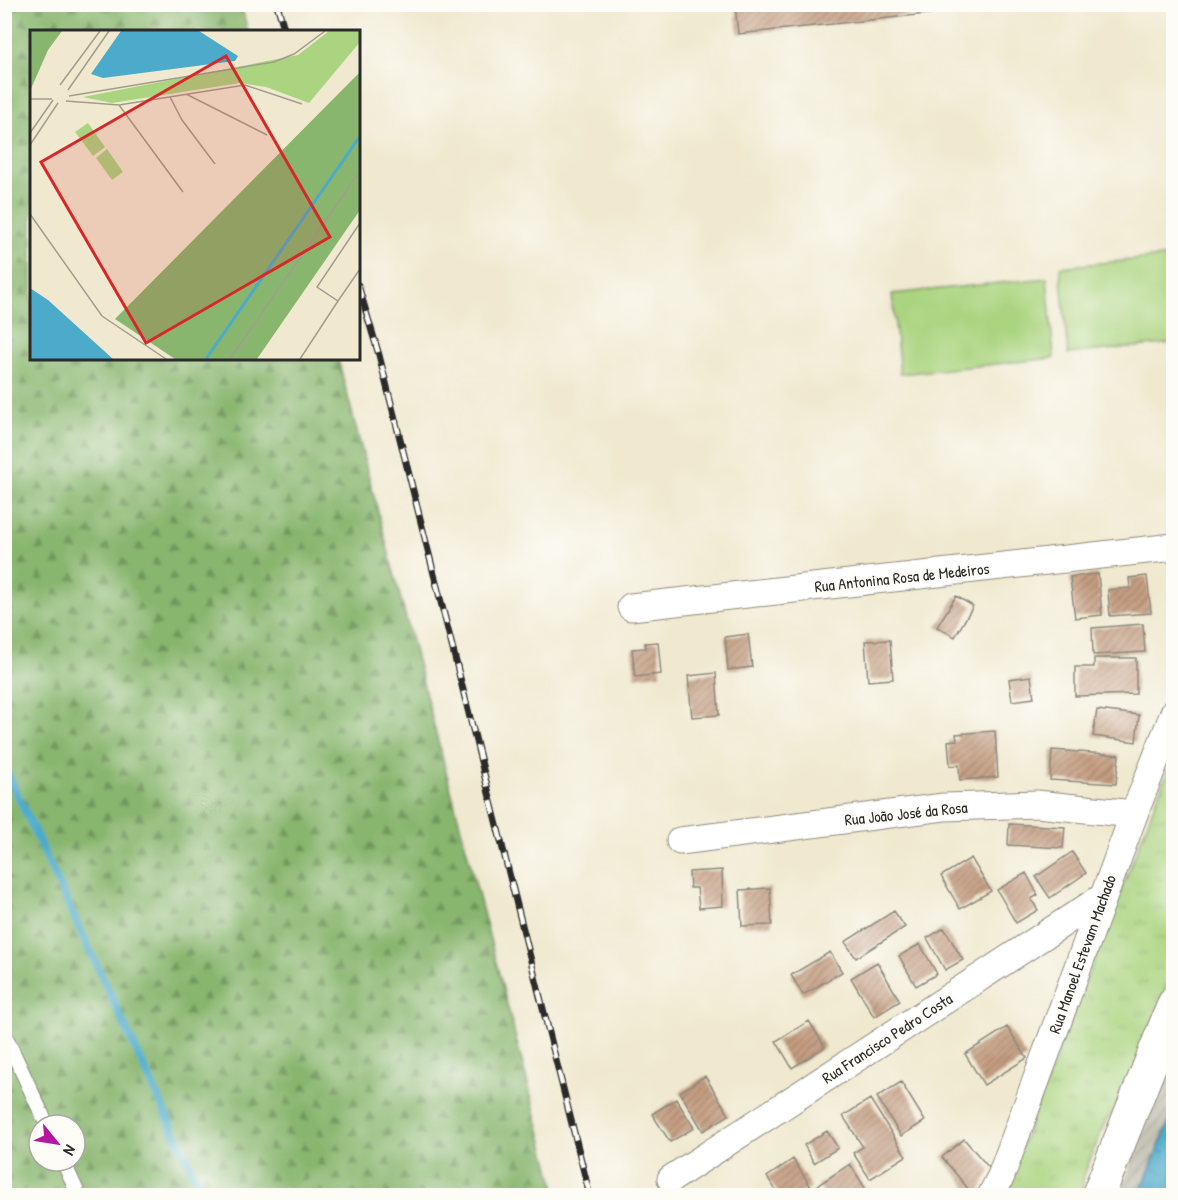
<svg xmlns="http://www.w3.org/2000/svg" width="1178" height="1200" viewBox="0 0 1178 1200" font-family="'Patrick Hand',sans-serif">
  <defs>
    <pattern id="industrial-furrows" width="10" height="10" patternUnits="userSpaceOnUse" patternTransform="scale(1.5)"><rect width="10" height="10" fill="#c7c4b8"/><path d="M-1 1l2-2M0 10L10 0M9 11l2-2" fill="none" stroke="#aba99e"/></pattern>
    <pattern id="forest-firs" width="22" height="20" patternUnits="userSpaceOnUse" patternTransform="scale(1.5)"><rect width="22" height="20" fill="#88b66e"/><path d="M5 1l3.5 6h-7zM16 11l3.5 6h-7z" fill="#6f945b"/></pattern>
    <pattern id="park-tufts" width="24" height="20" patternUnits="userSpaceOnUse" patternTransform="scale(1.5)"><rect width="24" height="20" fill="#abd480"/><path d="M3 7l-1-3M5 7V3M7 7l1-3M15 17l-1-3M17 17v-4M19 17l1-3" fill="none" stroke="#93b66f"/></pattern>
    <pattern id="water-ripples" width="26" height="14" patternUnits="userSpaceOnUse" patternTransform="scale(1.5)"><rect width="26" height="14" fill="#4caaca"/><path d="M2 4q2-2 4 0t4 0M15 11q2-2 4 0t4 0" fill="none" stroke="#3f8ba4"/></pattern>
    <pattern id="building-hatch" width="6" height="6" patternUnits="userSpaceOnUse" patternTransform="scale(1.5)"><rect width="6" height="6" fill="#c49d81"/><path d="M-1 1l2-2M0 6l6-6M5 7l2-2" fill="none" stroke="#9f806a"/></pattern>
  </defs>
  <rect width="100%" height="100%" fill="#fdfcf7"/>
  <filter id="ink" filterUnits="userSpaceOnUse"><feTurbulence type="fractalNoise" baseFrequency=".0167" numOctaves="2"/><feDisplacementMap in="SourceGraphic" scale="12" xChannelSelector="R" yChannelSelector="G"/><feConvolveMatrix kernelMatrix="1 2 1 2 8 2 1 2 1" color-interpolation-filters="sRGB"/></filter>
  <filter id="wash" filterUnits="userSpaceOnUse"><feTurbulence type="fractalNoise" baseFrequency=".008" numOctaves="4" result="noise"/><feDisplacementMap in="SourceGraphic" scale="24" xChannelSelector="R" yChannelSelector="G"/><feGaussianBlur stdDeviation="1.35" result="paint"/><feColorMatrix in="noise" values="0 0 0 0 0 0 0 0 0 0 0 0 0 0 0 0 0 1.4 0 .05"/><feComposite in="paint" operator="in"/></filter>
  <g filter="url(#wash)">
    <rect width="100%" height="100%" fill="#f0e9d0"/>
    <path fill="url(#industrial-furrows)" d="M1173,1055V1195H1118Z"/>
    <path fill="#abd480" stroke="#6b8056" stroke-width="1.5" d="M1173,256V343L1068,354L1060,267Z
      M1047,278L1054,358L900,374L892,294Z"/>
    <path fill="url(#forest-firs)" stroke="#5a704c" stroke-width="1.5" fill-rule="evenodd" d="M25,4L241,5L248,31L32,32V358L338,359L557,1195L5,1196V15ZM39,1125H75V1161H39Z"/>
    <path fill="url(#park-tufts)" stroke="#6b8056" stroke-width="1.5" d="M1173,757V968L1123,1099L1105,1122L1084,1175L1081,1195L1002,1196Z"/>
    <path fill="url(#water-ripples)" stroke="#3c6a7a" stroke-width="1.5" d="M1173,1112V1195H1139Z"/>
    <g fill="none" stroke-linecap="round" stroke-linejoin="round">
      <path stroke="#4caaca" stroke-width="8" d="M4,766L204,1196"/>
    </g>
    <g id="blocks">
      <path fill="url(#building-hatch)" d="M735,4H1001V6L738,34Z
        M1098,574L1102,615L1075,618L1070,577Z
        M1147,576L1151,613L1110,616L1108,590L1130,588L1129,578Z
        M956,596L973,606L955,637L937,627Z
        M1143,624L1145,652L1093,655L1092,628Z
        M748,634L752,667L728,670L725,637Z
        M890,640L893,679L868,681L865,641Z
        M658,642L661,674L635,677L632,649L646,648L645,643Z
        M1094,658H1136V694L1075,696V667H1094Z
        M716,673L719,715L692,717L688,676Z
        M1031,676L1034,698L1012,701L1009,679Z
        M1097,710L1139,715L1136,742L1093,736Z
        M995,731L998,777L960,780L959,765L950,766L948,741L957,740L956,734Z
        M1052,750L1119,755L1116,784L1050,780Z
        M1009,824L1065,827L1063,848L1008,845Z
        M1072,852L1086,873L1050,898L1036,877Z
        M971,858L991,891L960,909L941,876Z
        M722,870L723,906L699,908L697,888H690L689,872Z
        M1026,873L1038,895L1031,899L1038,910L1016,923L997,890Z
        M770,888L772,925L742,926L740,890Z
        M894,911L905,927L856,958L845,942Z
        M944,928L963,960L945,970L927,938Z
        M920,944L937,974L916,986L899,956Z
        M830,952L842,972L803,995L791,975Z
        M877,962L900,1001L874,1017L851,978Z
        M809,1021L825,1047L792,1068L776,1041Z
        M1007,1027L1027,1058L984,1085L965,1054Z
        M705,1076L729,1115L703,1131L680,1092Z
        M901,1082L925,1121L901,1136L877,1097Z
        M676,1099L694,1128L670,1142L652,1114Z
        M870,1099L906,1156L870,1179L853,1153L863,1147L843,1116Z
        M827,1131L838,1148L814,1163L804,1145Z
        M964,1139L991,1170L980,1191H970L942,1157Z
        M793,1159L811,1187L798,1196H780L767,1177Z
        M850,1164L865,1188L853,1196H825L818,1185Z"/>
    </g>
  </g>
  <g filter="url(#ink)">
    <use href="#blocks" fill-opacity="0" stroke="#8e8a7e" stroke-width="1.5"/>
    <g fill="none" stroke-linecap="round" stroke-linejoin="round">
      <defs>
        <path id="lane" d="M4,1033L47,1125
          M63,1161L79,1196"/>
        <path id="street" d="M631,607L1174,547
          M680,841L944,807L1037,804L1134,814
          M671,1179L1103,897
          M991,1196L1001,1176L1134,814L1174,713"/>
        <path id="secondary" d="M1098,1196L1174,1004"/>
      </defs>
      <use href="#lane" stroke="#8e8a7e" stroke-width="16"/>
      <use href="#street" stroke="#8e8a7e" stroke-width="29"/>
      <use href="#secondary" stroke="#8e8a7e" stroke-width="35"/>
      <use href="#lane" stroke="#fff" stroke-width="14"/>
      <use href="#street" stroke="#fff" stroke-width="27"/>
      <use href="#secondary" stroke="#fff" stroke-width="33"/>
      <defs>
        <path id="rail" d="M277,4L285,32
          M358,285L379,355L590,1196"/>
      </defs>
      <use href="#rail" stroke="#2b2b2b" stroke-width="7"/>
      <use href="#rail" stroke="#fdfcf7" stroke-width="4.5" stroke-dasharray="14" stroke-linecap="butt"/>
    </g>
  </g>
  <g text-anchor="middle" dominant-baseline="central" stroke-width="4.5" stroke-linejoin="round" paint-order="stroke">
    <g font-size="16" fill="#2b2b2b" stroke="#fdfcf7">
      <text transform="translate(902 577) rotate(-6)">Rua Antonina Rosa de Medeiros</text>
      <text transform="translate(906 813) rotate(-6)">Rua João José da Rosa</text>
      <text transform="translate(1082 954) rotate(-70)">Rua Manoel Estevam Machado</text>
      <text transform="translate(887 1038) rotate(-33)">Rua Francisco Pedro Costa</text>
    </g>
  </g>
  <g transform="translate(30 30)">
    <rect width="330" height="330" fill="#f0e9d0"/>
    <path d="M58,93L75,117L63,126L45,102ZM77,119L93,142L82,150L66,128Z" fill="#abd480"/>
    <path d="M0,1H32L18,20L0,61ZM330,42V180L227,329H145L85,289Z" fill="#88b66e"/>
    <path d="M299,1H330V12L279,73L236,57L210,53L82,73L53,67L268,25Z" fill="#abd480"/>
    <path d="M91,1H169L208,26L205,31L73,48L61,44ZM0,258L18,270L83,329H0Z" fill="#4caaca"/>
    <path fill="none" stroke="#4caaca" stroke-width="3" d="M176,329L330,106"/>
    <path fill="none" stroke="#a19d8e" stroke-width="1.5" d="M30,55L70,1M38,60L79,1M156,64L237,105M39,66L244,32L264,24L295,1M140,67L152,90L185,134M0,69H22M36,71L89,75L215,55L272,74M89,75L153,162M0,103L23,70M0,115L28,73M0,184L72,286L136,329M330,193L287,257L308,271L330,239M200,329L330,141M270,329L308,271"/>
    <path fill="#d62828" fill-opacity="0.15" stroke="#d62828" stroke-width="3" d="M196,26L300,207L116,313L11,132Z"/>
    <rect width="330" height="330" fill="none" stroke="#2b2b2b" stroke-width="3"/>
  </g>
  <rect width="1178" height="1200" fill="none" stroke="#fdfcf7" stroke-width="24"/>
  <g transform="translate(57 1143) rotate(120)"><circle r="28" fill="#fdfcf7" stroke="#a9a8a5" stroke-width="1.5"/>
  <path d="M0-4.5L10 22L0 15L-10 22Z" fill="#b5179e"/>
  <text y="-9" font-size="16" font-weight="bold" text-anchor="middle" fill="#2b2b2b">N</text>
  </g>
</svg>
